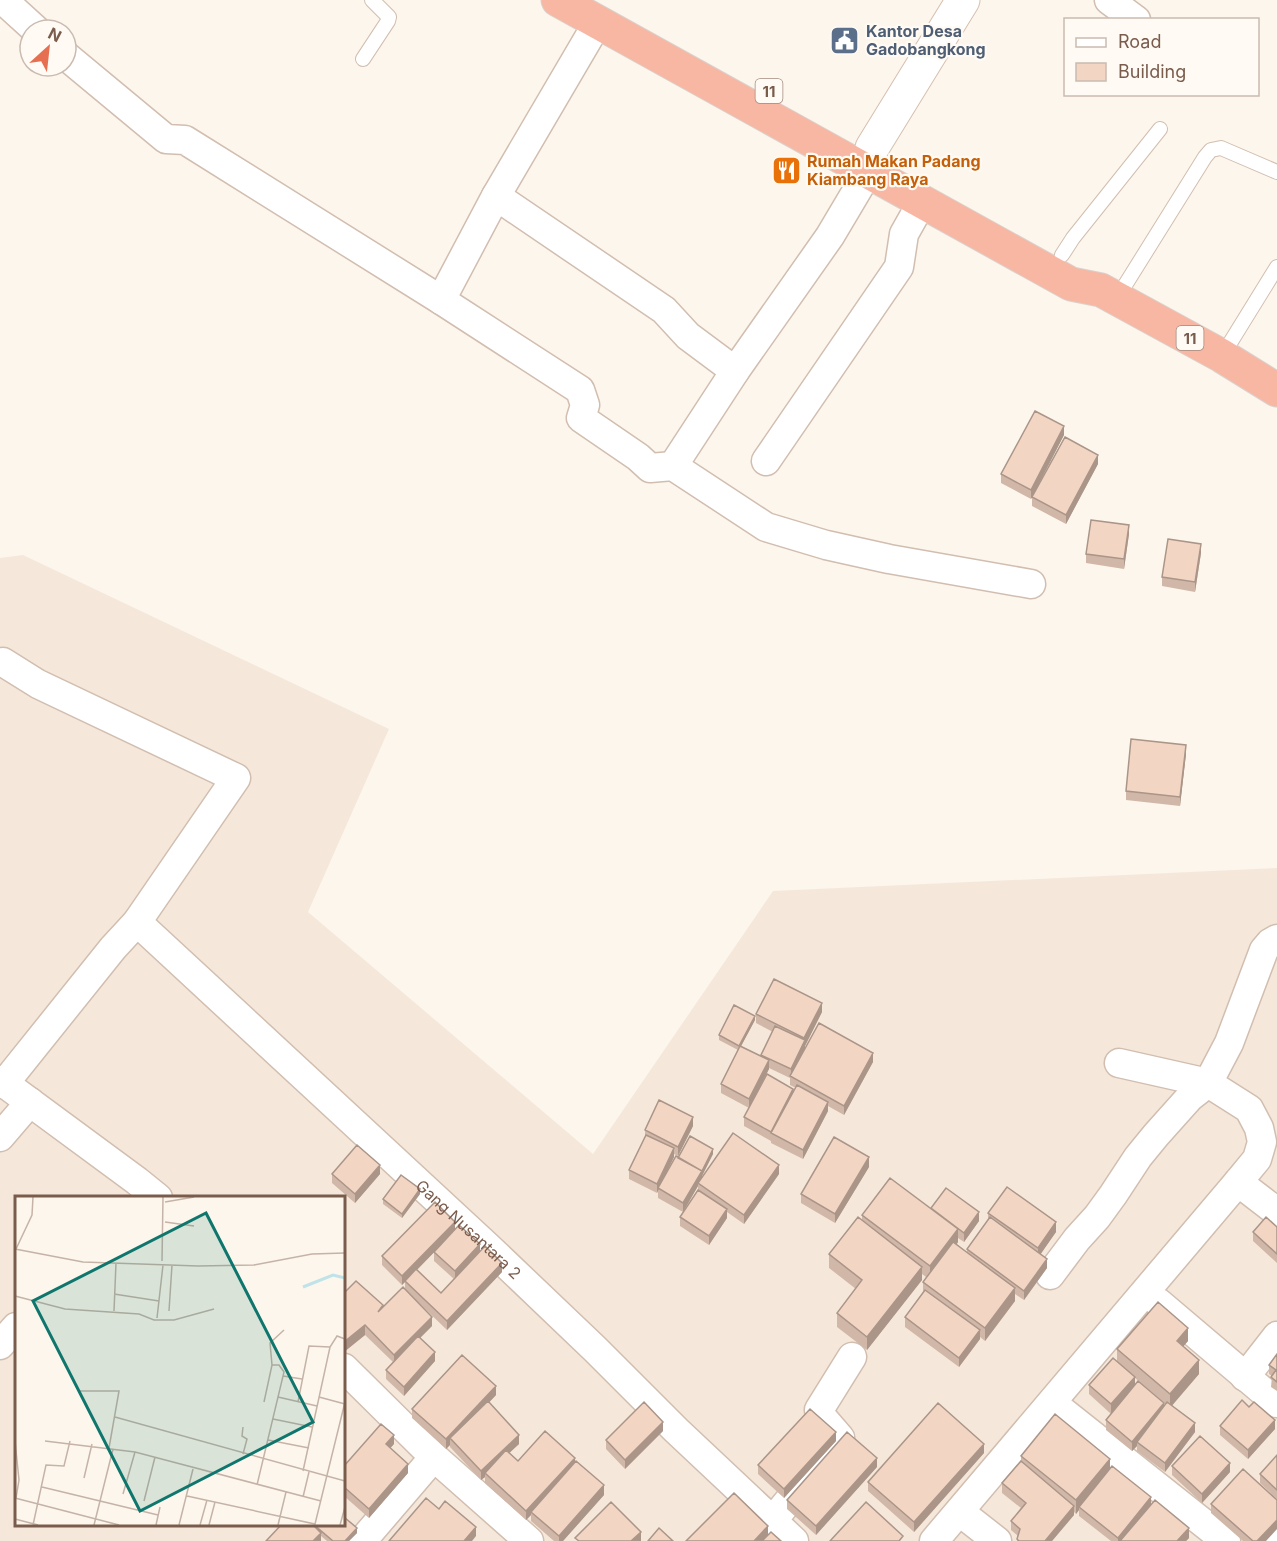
<svg xmlns="http://www.w3.org/2000/svg" width="1277" height="1541" viewBox="0 0 1277 1541" font-family="Inter,sans-serif">
  <rect width="100%" height="100%" fill="#fdf6ec"/>
  <path fill="#f5e8da" fill-rule="evenodd" d="M23,555L389,729L308,912L593,1154L773,891L1277,868V1541H0V558ZM16,1198H344V1524H16Z"/>
  <g fill="none" stroke-linecap="round" stroke-linejoin="round">
    <defs>
      <path id="lane" d="M363,59L388,21L389,17L372,0
        M1062,255L1073,238L1160,129
        M1117,298L1205,157L1211,150L1221,148L1277,172
        M1222,356L1277,267"/>
      <g id="street">
        <path d="M3,0L36,30"/>
        <path d="M1109,0L1136,20"/>
        <path d="M66,56L166,139L185,140L441,300L580,390L585,405L581,418L638,457L650,468L673,466L766,527L826,545L889,559L1031,584"/>
        <path d="M496,196L664,310L688,336L735,371"/>
        <path d="M441,300L496,196L598,22"/>
        <path d="M766,461L899,267L904,234L922,202"/>
        <path d="M673,466L735,371L830,236L868,172"/>
        <path d="M3,662L38,684L236,778L137,922L113,948L4,1084"/>
        <path id="s1" d="M137,922L487,1246L595,1349L676,1430L794,1541"/>
        <path d="M1119,1063L1208,1083"/>
        <path d="M0,1080L137,1181L158,1198"/>
        <path d="M0,1137L30,1102"/>
        <path d="M1238,1182L1277,1212"/>
        <path d="M1050,1275L1077,1239L1097,1217L1113,1195L1138,1157L1156,1135L1190,1097L1208,1083"/>
        <path d="M1159,1303L1277,1403"/>
        <path d="M0,1345L16,1327"/>
        <path d="M344,1368L434,1457L529,1541"/>
        <path d="M1245,1377L1277,1336"/>
        <path d="M1052,1403L1226,1541"/>
        <path d="M960,1512L997,1541"/>
        <path d="M773,1520L839,1440L840,1438L821,1416L819,1410L852,1357"/>
        <path d="M362,1541L434,1457"/>
        <path d="M934,1541L1238,1182L1257,1159L1262,1142L1259,1128L1249,1109L1208,1083L1229,1043L1264,950L1270,943L1277,939"/>
        <path d="M1276,1541L1277,1540"/>
      </g>
      <path id="secondary" d="M872,148L963,0"/>
      <path id="highway" d="M558,0L1071,284L1101,290L1222,356L1277,390"/>
    </defs>
    <use href="#lane" stroke="#d1beb0" stroke-width="16"/>
    <use href="#street" stroke="#d1beb0" stroke-width="31"/>
    <use href="#secondary" stroke="#d6c0b0" stroke-width="35"/>
    <use href="#highway" stroke="#dad1cd" stroke-width="35"/>
    <use href="#lane" stroke="#fff" stroke-width="14"/>
    <use href="#street" stroke="#fff" stroke-width="28"/>
    <use href="#secondary" stroke="#fff" stroke-width="33"/>
    <use href="#highway" stroke="#f7b7a3" stroke-width="33"/>
  </g>
  <path fill="#d1b7a8" fill-rule="evenodd" d="M1064,435L1031,499L1001,483V474Z
    M1098,464L1066,524L1032,506V497Z
    M1129,534L1124,569L1086,563V554Z
    M1201,553L1195,592L1162,586V577Z
    M1186,754L1180,806L1126,800V791Z
    M822,1012L805,1046V1050L873,1062L844,1115L828,1106V1111L803,1159L771,1143V1139V1141L744,1126V1117L749,1108L721,1093V1084L738,1050L719,1040V1035L755,1020L741,1046L761,1056L773,1032L756,1023V1014ZM769,1068L790,1078V1085L796,1088L793,1092L752,1102L769,1069Z
    M693,1126L678,1156L674,1154V1157L662,1181L678,1158L713,1154L702,1176V1178L779,1174L744,1224L727,1212V1218L709,1245L680,1226V1217L698,1190V1186L683,1212L658,1198V1190L657,1193L629,1179V1170L645,1138V1130Z
    M869,1167L835,1223L801,1203V1194Z
    M332,1174H380L355,1203L332,1183Z
    M420,1194L402,1218L383,1204V1199Z
    M931,1208L979,1221L964,1242L958,1238V1242L957,1244L967,1252V1249L988,1220V1213L1056,1232L1040,1254L1047,1268L1024,1300L1015,1294V1301L985,1341L980,1337V1339L959,1367L905,1327V1317L923,1292V1282L926,1277L922,1274V1280L867,1350L837,1327V1313L856,1289L829,1268V1254L862,1220V1215Z
    M1277,1227V1263L1253,1241V1232Z
    M455,1229L502,1272L447,1330L416,1300L432,1326L420,1338L435,1361L404,1396L386,1379V1370L393,1362L365,1335L344,1352V1293L383,1307L405,1289V1282L402,1285L382,1265V1256ZM434,1252V1261L454,1279L441,1293L417,1270Z
    M1188,1341L1183,1346L1199,1374L1172,1405L1195,1432L1165,1472L1137,1451V1446L1132,1451L1106,1430V1420L1111,1414L1089,1394V1385L1117,1362V1349ZM1135,1378L1166,1404L1164,1406L1135,1385Z
    M1277,1354V1391L1271,1387L1272,1376L1269,1374V1365Z
    M496,1395L489,1402L519,1444L509,1453L518,1461L575,1463L604,1495L563,1541H554L531,1521V1515L526,1520L485,1483V1477L481,1480L450,1447V1445L446,1449L412,1418V1409Z
    M1220,1426L1275,1429L1248,1459L1220,1435Z
    M663,1431L625,1469L606,1449V1440Z
    M836,1441L784,1498L758,1474V1465Z
    M394,1444L390,1448L408,1473L369,1518L344,1496V1466Z
    M984,1453L914,1532L868,1491V1482Z
    M1277,1455V1499L1260,1483V1474Z
    M1021,1456L1110,1468L1189,1538L1186,1541H1111L1079,1516V1510L1076,1514L1074,1512V1515L1052,1541H1017L1018,1536L1011,1530V1521L1021,1508L1002,1493V1483L1021,1462Z
    M1172,1466L1230,1472L1202,1503L1172,1475Z
    M877,1467L816,1535L787,1509V1500Z
    M1211,1504L1266,1541H1243L1211,1513Z
    M282,1524H344L357,1533L349,1541H327L321,1536V1541Z"/>
  <path fill="#aa9588" d="M1064,426V435L1031,499V490Z
    M1098,455V464L1066,524V515Z
    M1129,525V534L1124,569V559Z
    M1201,544V553L1195,592V582Z
    M1186,745V754L1180,806V797Z
    M822,1003V1012L805,1046V1050L791,1076V1069L804,1042V1038Z
    M755,1016V1020L739,1050V1046Z
    M873,1053V1062L844,1115V1106Z
    M769,1060V1069L749,1108V1099Z
    M793,1089V1098L771,1133V1141V1132Z
    M828,1102V1111L803,1159V1150Z
    M693,1117V1126L678,1156V1147Z
    M674,1148V1157L657,1193V1184Z
    M713,1149V1154L702,1176V1171Z
    M869,1157V1167L835,1223V1214Z
    M380,1165V1174L355,1203V1194Z
    M779,1165V1174L744,1224V1215Z
    M702,1171V1180L698,1183V1186L683,1212V1203Z
    M420,1189V1194L402,1218V1214Z
    M727,1209V1218L709,1245V1236Z
    M979,1212V1221L964,1242V1233Z
    M455,1222V1231L402,1285V1276Z
    M1056,1222V1232L1038,1258V1248Z
    M958,1229V1242L930,1280V1266Z
    M480,1244V1254L455,1280V1271Z
    M1047,1259V1268L1024,1300V1291Z
    M502,1263V1272L447,1330V1321Z
    M922,1267V1280L867,1350V1337Z
    M1015,1288V1301L985,1341V1328Z
    M432,1317V1326L394,1364V1355Z
    M365,1325V1335L344,1352V1342Z
    M1188,1328V1341L1177,1354V1341Z
    M980,1330V1339L959,1367V1358Z
    M435,1352V1361L404,1396V1387Z
    M1199,1360V1374L1170,1408V1394Z
    M1135,1377V1386L1111,1414V1404Z
    M496,1386V1395L453,1441L450,1438V1445L446,1449V1439Z
    M1164,1403V1412L1137,1442V1446L1132,1451V1442Z
    M1275,1420V1429L1248,1459V1450Z
    M663,1422V1431L625,1469V1460Z
    M1195,1423V1432L1165,1472V1463Z
    M836,1432V1441L784,1498V1489Z
    M394,1435V1444L386,1453V1444Z
    M519,1435V1444L486,1475L485,1473V1477L481,1480V1471Z
    M984,1444V1453L914,1532V1522Z
    M575,1458V1467L531,1512V1515L526,1520V1511Z
    M877,1458V1467L816,1535V1526Z
    M1110,1459V1472L1079,1507V1510L1076,1514V1500Z
    M1230,1463V1472L1202,1503V1494Z
    M408,1464V1473L369,1518V1509Z
    M604,1485V1495L563,1541H559V1536Z
    M1151,1497V1506L1123,1541H1118V1538Z
    M1074,1506V1515L1052,1541H1045Z
    M1277,1520V1529L1266,1541H1257Z
    M768,1526V1536L763,1541H754Z
    M476,1527V1536L472,1541H464Z
    M357,1528V1533L349,1541H345Z
    M1189,1528V1538L1186,1541H1177Z
    M641,1532V1541H631Z
    M321,1533V1541H313Z"/>
  <path fill="#f3d5c3" stroke="#aa9588" stroke-width="1.5" d="M1035,411L1064,426L1031,490L1001,474Z
    M1065,437L1098,455L1066,515L1032,497Z
    M1091,520L1129,525L1124,559L1086,554Z
    M1168,539L1201,544L1195,582L1162,577Z
    M1131,739L1186,745L1180,797L1126,791Z
    M774,979L822,1003L804,1038L756,1014Z
    M734,1005L755,1016L739,1046L719,1035Z
    M819,1023L873,1053L844,1106L790,1076Z
    M775,1026L805,1040L791,1069L761,1055Z
    M740,1046L769,1060L749,1099L721,1084Z
    M767,1074L793,1089L771,1132L744,1117Z
    M797,1085L828,1102L803,1150L771,1133Z
    M659,1100L693,1117L678,1147L645,1130Z
    M733,1133L779,1165L744,1215L698,1183Z
    M646,1135L674,1148L657,1184L629,1170Z
    M690,1136L713,1149L702,1171L678,1158Z
    M834,1137L869,1157L835,1214L801,1194Z
    M357,1145L380,1165L355,1194L332,1174Z
    M676,1156L702,1171L683,1203L658,1188Z
    M401,1175L420,1189L402,1214L383,1199Z
    M890,1178L958,1229L930,1266L862,1215Z
    M1007,1187L1056,1222L1038,1248L988,1213Z
    M946,1188L979,1212L964,1233L931,1208Z
    M698,1190L727,1209L709,1236L680,1217Z
    M435,1202L455,1222L402,1276L382,1256Z
    M858,1217L922,1267L867,1337L837,1313L862,1280L829,1254Z
    M990,1217L1047,1259L1024,1291L967,1249Z
    M1266,1217L1277,1227V1254L1253,1232Z
    M459,1225L480,1244L455,1271L434,1252Z
    M953,1242L1015,1288L985,1328L923,1282Z
    M485,1246L502,1263L447,1321L405,1281L416,1269L441,1293Z
    M356,1281L383,1305L378,1312L403,1287L432,1317L394,1355L365,1325L344,1342V1293Z
    M925,1290L980,1330L959,1358L905,1317Z
    M1158,1302L1188,1328L1177,1341L1199,1360L1170,1394L1117,1349Z
    M418,1336L435,1352L404,1387L386,1370Z
    M1277,1354V1382L1271,1377L1276,1370L1269,1365Z
    M462,1355L496,1386L446,1439L412,1409Z
    M1113,1358L1135,1377L1111,1404L1089,1385Z
    M1138,1381L1164,1403L1132,1442L1106,1420Z
    M1242,1400L1249,1407L1254,1402L1275,1420L1248,1450L1220,1426Z
    M488,1401L519,1435L481,1471L450,1438Z
    M644,1402L663,1422L625,1460L606,1440Z
    M1167,1402L1195,1423L1165,1463L1137,1442Z
    M938,1403L984,1444L914,1522L868,1482Z
    M810,1409L836,1432L784,1489L758,1465Z
    M1055,1414L1110,1459L1076,1500L1021,1456Z
    M381,1424L394,1435L386,1444L408,1464L369,1509L344,1487V1466Z
    M545,1431L575,1458L526,1511L485,1473L506,1450L518,1461Z
    M847,1432L877,1458L816,1526L787,1500Z
    M1200,1436L1230,1463L1202,1494L1172,1466Z
    M1277,1455V1490L1260,1474Z
    M576,1461L604,1485L559,1536L531,1512Z
    M1021,1461L1074,1506L1045,1541H1019L1017,1539L1020,1529L1011,1521L1026,1503L1002,1483Z
    M1112,1466L1151,1497L1118,1538L1079,1507Z
    M1243,1469L1277,1500V1520L1257,1541H1253L1211,1504Z
    M734,1493L768,1526L754,1541H686Z
    M426,1498L439,1509L445,1501L476,1527L464,1541H389Z
    M1155,1500L1189,1528L1177,1541H1120Z
    M611,1502L641,1532L631,1541H579L575,1538Z
    M866,1502L903,1536L899,1541H830Z
    M344,1517L357,1528L345,1541H333L313,1524H344Z
    M282,1524H312L321,1533L313,1541H266Z
    M659,1528L673,1541H648Z
    M771,1532L781,1541H762Z"/>
  <defs>
    <symbol id="civic-square" viewBox="-11 -11 22 22"><rect x="-9" y="-9" width="18" height="18" rx="4" fill="#5c6f8a" stroke="#fffaf3"/><path d="M-.6-6.5H3V-4.5H.6V-3L4-1V1h2V6H-6V1h2V-1L-.6-3ZM-1.2 2.5V6h2.4V2.5Z" fill="#fff"/></symbol>
    <symbol id="restaurant-square" viewBox="-11 -11 22 22"><rect x="-9" y="-9" width="18" height="18" rx="4" fill="#e8710a" stroke="#fffaf3"/><path d="M-5-6h1v4h1v-4h1v4h1v-4h1v5L-1.5 .5V6h-2V.5L-5-1ZM5-6V6H3V1.5H1.5Q1.5-4 5-6Z" fill="#fff"/></symbol>
  </defs>
  <g fill-rule="evenodd">
    <use href="#civic-square" x="828" y="24" width="33" height="33"/>
    <use href="#restaurant-square" x="770" y="154" width="33" height="33"/>
  </g>
  <g text-anchor="middle" dominant-baseline="central" stroke-width="4.5" stroke-linejoin="round" paint-order="stroke">
    <g fill="#fffaf3" stroke="#a28b7f" stroke-width="1.5">
      <rect x="755.5" y="79" width="27" height="24" rx="4.5"/>
      <rect x="1176.5" y="326" width="27" height="24" rx="4.5"/>
    </g>
    <g font-size="15" font-weight="bold" fill="#7a5c4d">
      <text x="769" y="91">11</text>
      <text x="1190" y="338">11</text>
    </g>
    <g font-size="16" font-weight="bold" fill="#4e5e75" stroke="#fffaf3" text-anchor="start">
      <text x="866" y="31">Kantor Desa<tspan x="866" dy="18">Gadobangkong</tspan></text>
    </g>
    <g font-size="16" font-weight="bold" fill="#c56008" stroke="#fffaf3" text-anchor="start">
      <text x="807" y="161">Rumah Makan Padang<tspan x="807" dy="18">Kiambang Raya</tspan></text>
    </g>
    <g font-size="16" fill="#7a5c4d" stroke="#fffaf3">
      <text stroke="none"><textPath href="#s1" startOffset="452">Gang Nusantara 2</textPath></text>
    </g>
  </g>
  <g transform="translate(15 1196)">
    <rect width="330" height="330" fill="#fdf6ec"/>
    <path fill="none" stroke="#bfe3e8" stroke-width="3" d="M288,91L318,79L330,82"/>
    <path fill="none" stroke="#c5b3a7" stroke-width="1.5" d="M150,6L179,1M150,26L179,30M0,53L68,66L183,70L239,69L297,58L330,57M1,53L17,19L18,1M147,65L148,1M99,98L144,105M0,100L50,113L124,118L139,124H159L199,113M99,115L101,67M154,115L157,69M142,122L148,69M268,180L287,183M64,195H104L94,252M263,201L302,210M304,201L330,208M249,206L257,169M283,206L294,150L315,151M100,221L330,285M258,223L297,231M228,231L227,240L232,243L228,258M253,244L294,252M0,245L4,284L1,302M30,245L120,256L306,305M288,275L315,151L322,140L330,143M69,282L77,248M242,289L269,176L264,169H257L255,147L269,134M27,291L143,319M108,298L120,256M172,300L300,328L330,206M288,301L294,276M0,302L104,329M129,305L140,261M0,323L23,329M18,329L31,269L49,270L55,245M79,329L98,253M141,329L145,311M164,329L178,273M185,329L192,304M194,329L200,306M263,329L271,296M325,329L330,311"/>
    <path fill="#0f766e" fill-opacity="0.15" stroke="#0f766e" stroke-width="3" d="M191,17L298,226L125,315L18,105Z"/>
    <rect width="330" height="330" fill="none" stroke="#7a5c4d" stroke-width="3"/>
  </g>
  <rect x="1064" y="18" width="195" height="78" fill="#fffaf3" stroke="#cabbb1" stroke-width="1.5"/>
  <rect x="1076" y="38" width="30" height="9" fill="#ffffff" stroke="#cabbb1" stroke-width="1.5"/>
  <text x="1118" y="48" font-size="18" fill="#7a5c4d">Road</text>
  <rect x="1076" y="63" width="30" height="18" fill="#f3d5c3" stroke="#cabbb1" stroke-width="1.5"/>
  <text x="1118" y="78" font-size="18" fill="#7a5c4d">Building</text>
  <g transform="translate(48 48) rotate(27)"><circle r="28" fill="#fffaf3" stroke="#cabbb1" stroke-width="1.5"/>
  <path d="M0-4.5L10 22L0 15L-10 22Z" fill="#e76f51"/>
  <text y="-9" font-size="16" font-weight="bold" text-anchor="middle" fill="#7a5c4d">N</text>
  </g>
</svg>
